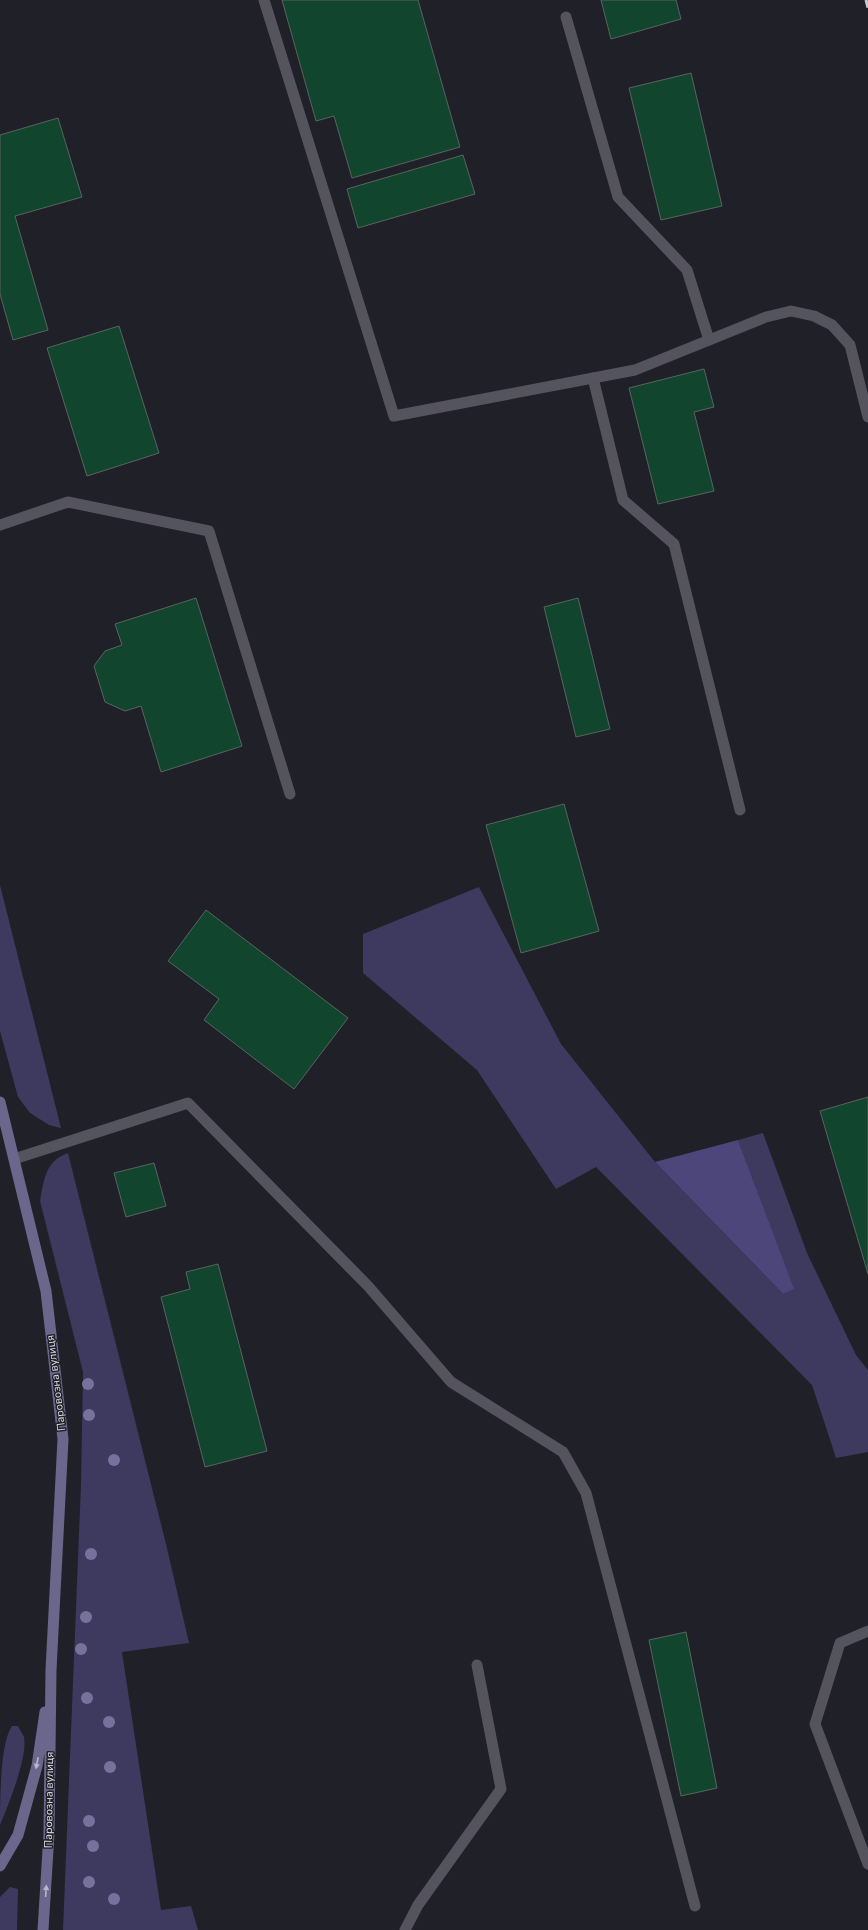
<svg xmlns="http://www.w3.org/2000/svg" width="868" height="1930" viewBox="0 0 868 1930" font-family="'Nunito Sans',sans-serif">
  <rect width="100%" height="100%" fill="#202029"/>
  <path fill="#3d395f" d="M0,885L61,1128L49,1125L30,1113L18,1097L0,1031Z
    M479,887L561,1044L655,1162L783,1294L793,1289L738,1140L763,1133L807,1253L856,1355L868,1370V1452L836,1458L812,1385L596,1167L556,1189L477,1070L363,973V934Z
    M68,1153L166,1544L189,1643L122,1652L161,1910L191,1906L198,1930H63L81,1484L83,1372L40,1201C44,1180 45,1161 68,1153Z
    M12,1726H18C19,1729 23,1734 24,1737C28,1757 8,1806 0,1825C0,1802 0,1743 12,1726Z
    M10,1887L18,1889L17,1930H0V1897Z"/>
  <path fill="#4c467a" d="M738,1140L794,1289L783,1294L655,1162Z"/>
  <path fill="#12452d" stroke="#59645e" d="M282,0H418L460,147L352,178L334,116L316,121Z
    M601,0H676L681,19L611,39Z
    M691,73L722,206L661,220L629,88Z
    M58,118L82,197L15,216L48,330L13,340L0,294V135Z
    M463,155L475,194L358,228L347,189Z
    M119,326L159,453L87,476L47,348Z
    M704,369L714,407L694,412L714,491L658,504L629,388Z
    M196,598L242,746L161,772L141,706L125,711L105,702L94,666L105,651L122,645L115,624Z
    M578,598L610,729L576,737L544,607Z
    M564,804L599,931L521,953L486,825Z
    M206,910L348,1018L294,1089L204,1020L219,999L168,961Z
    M868,1097V1274L820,1111Z
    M154,1163L166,1206L126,1217L114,1173Z
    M218,1264L267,1451L205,1467L161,1297L190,1289L186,1272Z
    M686,1632L717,1788L681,1796L649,1640Z"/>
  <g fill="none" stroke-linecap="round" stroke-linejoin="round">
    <path stroke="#54535e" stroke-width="11" d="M566,17L618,197L687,270L709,340
      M593,378L623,500L674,544L740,810
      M0,525L68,502L209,531L290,794
      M14,1159L188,1103L368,1286L451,1382L563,1452L586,1493L695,1906
      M868,1631L840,1643L815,1724L868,1864"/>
    <path stroke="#54535e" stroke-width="11" d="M264,0L394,416L635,370L766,317L791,311L814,316L832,325L850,345L868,417
      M405,1930L418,1905L501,1789L477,1665"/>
    <path stroke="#6b668c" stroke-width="11" d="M0,1102L46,1291L63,1439L51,1670L49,1834L43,1930
      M0,1866L18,1835L37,1766L45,1712"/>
    <path stroke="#cbcbd1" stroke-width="3" stroke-dasharray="8 4" stroke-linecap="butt" d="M866,0L868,8"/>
  </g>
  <g fill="#76729b">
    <circle cx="88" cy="1384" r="6"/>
    <circle cx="89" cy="1415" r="6"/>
    <circle cx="114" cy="1460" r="6"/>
    <circle cx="91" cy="1554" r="6"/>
    <circle cx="86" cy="1617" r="6"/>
    <circle cx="81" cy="1649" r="6"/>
    <circle cx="87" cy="1698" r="6"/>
    <circle cx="109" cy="1722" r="6"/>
    <circle cx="110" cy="1767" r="6"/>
    <circle cx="89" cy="1821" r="6"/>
    <circle cx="93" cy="1846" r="6"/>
    <circle cx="89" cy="1882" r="6"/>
    <circle cx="114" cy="1899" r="6"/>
  </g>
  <defs><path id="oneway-solid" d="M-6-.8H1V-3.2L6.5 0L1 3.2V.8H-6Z"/></defs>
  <g fill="#b8b6c7">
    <use href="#oneway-solid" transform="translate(37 1763) rotate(101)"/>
    <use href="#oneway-solid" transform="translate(46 1891) rotate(-86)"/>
  </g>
  <g text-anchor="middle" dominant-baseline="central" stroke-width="3" stroke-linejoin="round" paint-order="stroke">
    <g font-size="11" fill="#e1e1e7" stroke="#202029">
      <text transform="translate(56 1383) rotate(-97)">Паровозна вулиця</text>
      <text transform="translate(49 1800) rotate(-89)">Паровозна вулиця</text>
    </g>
  </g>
</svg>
